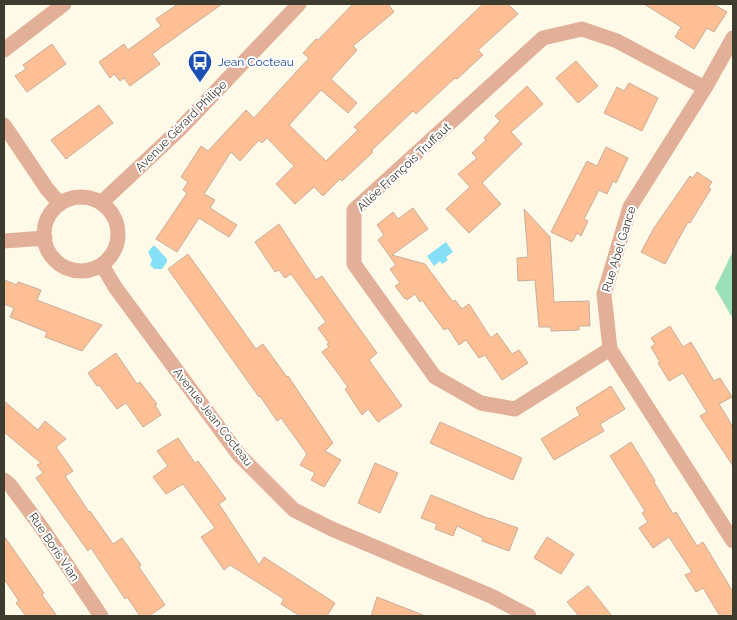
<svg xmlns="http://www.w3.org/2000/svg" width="737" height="620" viewBox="0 0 737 620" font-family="Raleway,sans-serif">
  <rect width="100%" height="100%" fill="#fffae8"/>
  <path fill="#9be0b9" d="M733,251V319L715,288Z"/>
  <path fill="#85dff7" d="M446,242L453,252L446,257L448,260L442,264L440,261L434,266L427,256Z
    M153,246H155L167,259V262L162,269H154L150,265L152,260L148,252Z"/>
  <path fill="#febf94" stroke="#c8ad9b" d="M178,4H222L152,54L160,64L130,86L124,78L120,81L114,74L110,78L99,62L124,44L128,50L161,26L156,19Z
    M353,4H388L394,12L353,46L357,50L331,79L357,103L348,113L321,90L289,125L326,161L358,130L354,127L483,4H508L518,14L478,50L483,55L457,79L455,78L416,114L413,111L371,151L373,152L342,181L340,179L323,196L314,187L295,204L276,184L294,166L267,138L262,143L259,140L240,161L231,152L204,194L215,200L210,208L237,225L229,237L199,218L177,252L156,239L187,193L183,190L188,182L181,177L201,146L208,151L246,110L254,118L309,58L303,53L316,39L318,40Z
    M644,4H713L727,12L714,32L707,28L694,49L675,37L681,27Z
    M52,44L66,64L27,92L15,76L26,69L23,65Z
    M576,61L598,86L578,103L556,78Z
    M629,83L658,98L642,131L604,113L617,87L624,91Z
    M527,86L543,104L511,132L522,144L482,183L501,204L469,233L446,209L470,187L458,174L477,158L472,153L486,140L484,138L500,121L495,116Z
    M99,105L113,123L66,159L51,140Z
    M606,147L628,158L616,183L613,181L607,194L599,190L584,219L588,221L581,236L577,233L572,242L551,232L587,161L597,166Z
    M697,172L712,182L708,188L711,189L690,223L688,222L665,264L641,252L654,228L690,176L693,178Z
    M413,208L428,229L392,255L425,264L453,302L455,300L462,309L469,304L491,338L497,333L512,354L519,350L528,363L502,380L485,355L479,358L466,340L459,345L448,328L444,330L422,300L420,302L415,294L407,300L406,298L405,299L395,286L400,283L390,269L396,265L378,240L384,235L377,225L393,212L398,219Z
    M524,209L550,237L554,302L589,301L590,326H579V330L551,331V327H539L535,280L518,281L517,258L528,257Z
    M279,224L316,280L322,276L377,353L369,360L402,406L378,422L368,409L362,415L345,389L348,387L322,352L329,347L327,344L329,343L318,328L326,322L291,274L285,278L279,270L275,272L255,242Z
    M188,254L256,349L263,344L287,377L288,376L333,443L325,451L341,460L324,487L311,480L315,473L300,465L307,454L281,418L277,421L260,396L259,397L168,269Z
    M4,280L17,285L18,282L41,290L37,300L102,325L82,351L45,337L47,332L10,317L14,308L4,304Z
    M670,326L683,347L691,342L714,381L720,378L732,397L719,404L733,427V466L700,416L707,412L683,373L669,381L658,363L660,362L651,347L655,344L651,338Z
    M116,353L137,384L140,382L157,404L155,405L161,415L143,427L126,403L117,409L99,385L97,386L88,373Z
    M611,386L625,409L600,424L604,431L554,460L541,439L580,415L576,408Z
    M4,401L38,430L45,421L66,439L56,447L73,471L65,476L89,512L90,511L113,544L122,538L141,565L139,567L165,605L149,616H140L127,597L125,599L91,548L88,551L36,478L43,473L37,465L41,463L4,432Z
    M440,422L522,458L513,480L430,443Z
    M178,438L195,463L198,461L204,469L226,499L219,504L259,565L264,557L335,603L327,616H300L281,604L284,599L230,565L224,570L201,537L215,528L183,484L166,494L153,477L168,466L157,451Z
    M631,442L655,481L654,482L673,514L676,512L697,546L703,542L733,592V616H720L703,588L696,592L685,575L692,572L669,537L653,548L639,528L648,522L642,513L645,511L610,456Z
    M375,463L398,473L380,513L358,503Z
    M431,495L490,519V518L518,528L509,551L482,541L483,538L457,526L453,536L435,529L437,524L421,518Z
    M4,536L44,593L42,595L57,616H26L16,603L19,601L4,579Z
    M547,537L574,554L561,574L534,558Z
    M588,586L612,616H579L567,602Z
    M377,597L423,615V616H371Z"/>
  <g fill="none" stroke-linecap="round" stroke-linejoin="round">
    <path stroke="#e2af98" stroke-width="15" d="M733,38L705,88L630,207L604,294L610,349L733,541
      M4,50L64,4
      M4,125L47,189L60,204
      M44 234a37 37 0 1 1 74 0a37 37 0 1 1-74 0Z
      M101,203L180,129L299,4
      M4,241L45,238
      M102,265L115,287L239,455L294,510L332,529L491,596L529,616
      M610,349L515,409L481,403L435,377L354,264V210L543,38L582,29L617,41L705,88
      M4,480L10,485L42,528L101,616"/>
  </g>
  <defs>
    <symbol id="bus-pin" viewBox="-11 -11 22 30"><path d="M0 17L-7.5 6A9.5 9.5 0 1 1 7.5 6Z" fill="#1a4fb4" stroke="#fff"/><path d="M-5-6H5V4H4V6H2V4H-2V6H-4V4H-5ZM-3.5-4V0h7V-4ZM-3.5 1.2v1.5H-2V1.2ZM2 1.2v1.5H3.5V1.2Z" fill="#fff"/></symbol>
  </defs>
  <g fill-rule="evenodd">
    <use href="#bus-pin" x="186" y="48" width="28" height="38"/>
  </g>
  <g text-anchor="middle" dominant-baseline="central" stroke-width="4" stroke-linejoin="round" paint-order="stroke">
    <g font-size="12" fill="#164399" stroke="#fff" text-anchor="start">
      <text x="218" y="62">Jean Cocteau</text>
    </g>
    <g font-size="12" fill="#3e3b2f" stroke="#fff">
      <text transform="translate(181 126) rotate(-45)">Avenue Gérard Philipe</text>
      <text transform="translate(404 167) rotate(-43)">Allée François Truffaut</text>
      <text transform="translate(619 249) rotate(-73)">Rue Abel Gance</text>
      <text transform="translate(213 417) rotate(52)">Avenue Jean Cocteau</text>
      <text transform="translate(54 547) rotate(56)">Rue Boris Vian</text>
    </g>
  </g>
  <rect width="737" height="620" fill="none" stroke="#3e3b2f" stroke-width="10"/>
</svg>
